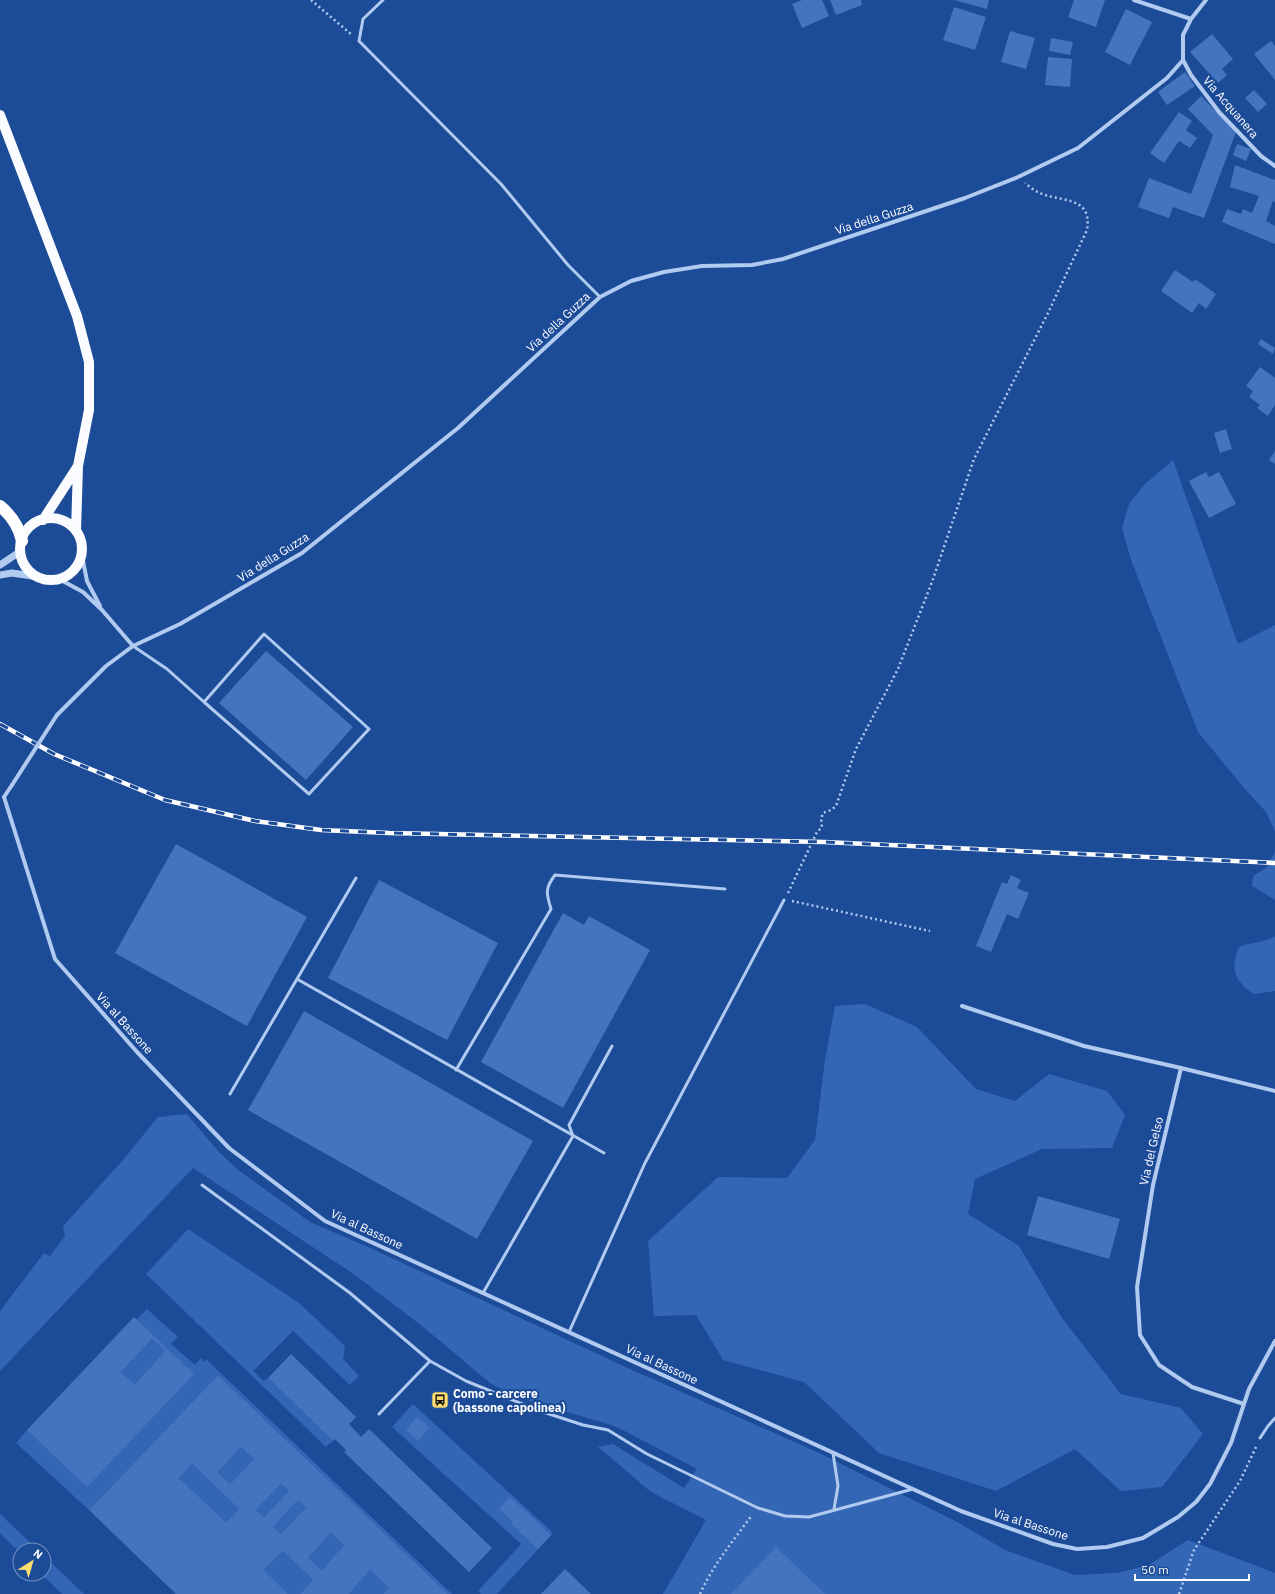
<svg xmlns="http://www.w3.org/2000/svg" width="1275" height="1594" viewBox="0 0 1275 1594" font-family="'IBM Plex Sans',sans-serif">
  <rect width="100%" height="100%" fill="#1c4b98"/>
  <path fill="#3466b6" d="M1173,460L1238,644L1275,625V831L1266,812L1245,789L1198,732L1131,560L1122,528L1129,504L1144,485Z
    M1275,852V900L1252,886L1253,876L1266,868Z
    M1275,936V991L1254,994C1240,984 1230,975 1236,956C1237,950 1239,946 1245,945C1255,942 1266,942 1275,936Z
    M865,1004L917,1027L976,1089L1015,1101L1049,1074L1107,1091L1125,1115L1112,1148L1042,1149L975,1179L968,1214L1019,1246L1062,1318L1121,1394L1181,1408L1203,1434L1162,1487L1121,1491L1075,1449L996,1491L879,1453L804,1382L723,1360L696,1315L654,1316L648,1241L718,1177L787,1178L815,1140L825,1059L835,1006Z
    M187,1114L217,1150L237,1169L310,1222L366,1246L630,1369L817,1452L957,1522L1005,1550L1075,1575L1117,1573L1149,1565L1188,1540L1275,1573V1594H663L706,1520L651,1492L598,1447L613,1444L684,1488L697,1469L615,1426L536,1403L515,1396L490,1383L422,1326L355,1275L193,1168L0,1371V1311L44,1253L50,1256L65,1236L63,1226L123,1160L158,1117Z
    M188,1229L299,1303L345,1346L343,1359L359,1376L350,1385L293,1331L253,1371L264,1381L268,1378L333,1441L326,1447L146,1274Z
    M147,1309L178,1337L171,1344L195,1365L201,1358L204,1362L206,1359L452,1594H448L218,1375L89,1510L16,1443L27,1430L193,1374L136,1320Z
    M152,1339L165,1351L135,1384L121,1372Z
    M413,1404L553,1533L497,1594H481L478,1591L521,1544L392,1427Z
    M241,1447L254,1459L230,1484L218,1472Z
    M192,1464L239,1509L226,1522L179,1478Z
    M281,1484L289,1491L264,1517L256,1510Z
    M298,1500L306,1507L281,1534L273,1527Z
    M0,1514L38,1550H20V1553L0,1533Z
    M331,1533L344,1545L322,1570L308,1558Z
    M283,1551L313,1580L300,1594H288L264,1570Z
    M44,1556L84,1594H62L41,1574H44Z
    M370,1570L389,1588L383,1594H349Z"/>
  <path fill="#4574be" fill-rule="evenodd" d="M802,0H822L829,16L802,28L792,4Z
    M830,0H861L862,5L836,15Z
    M954,0H989L987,9Z
    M1074,0H1105L1096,27L1068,17Z
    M954,7L986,17L975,50L943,40Z
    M1126,9L1152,22L1130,65L1105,52Z
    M1010,31L1035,38L1026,69L1001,62Z
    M1212,34L1233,59L1222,69L1227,75L1218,83L1190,52Z
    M1051,38L1073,42L1070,55L1049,51Z
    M1271,41L1275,46V80L1254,54Z
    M1048,57L1072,59L1070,87L1045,85Z
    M1185,72L1195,86L1167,105L1158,92Z
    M1254,90L1267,104L1258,112L1245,98Z
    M1201,96L1236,132L1204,218L1173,207L1169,218L1138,207L1149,178L1191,194L1213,135L1188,109Z
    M1179,112L1192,121L1186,130L1197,138L1190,148L1179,141L1164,163L1150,153Z
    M1237,144L1251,149L1246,161L1233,155Z
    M1235,165L1275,180V202L1273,201L1266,221L1275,226V244L1222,222L1227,209L1241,214L1243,209L1252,213L1259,196L1230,187Z
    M1175,270L1193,282L1195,279L1216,294L1206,309L1199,303L1192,313L1161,291Z
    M1261,339L1275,348L1273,354L1258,344Z
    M1260,367L1275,378V405L1268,416L1257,408L1260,405L1249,397L1253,391L1246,386Z
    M1226,429L1232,449L1220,453L1214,433Z
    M1275,451V464L1269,460Z
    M1206,472L1209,477L1219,472L1236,504L1209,518L1189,481Z
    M266,651L353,727L306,780L219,703Z
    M176,844L307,917L247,1026L115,953Z
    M1011,875L1021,880L1017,888L1029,893L1018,919L1007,914L991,952L976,946L1002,882L1007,884Z
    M379,880L498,943L447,1040L328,978Z
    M563,913L584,925L589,916L650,950L563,1108L481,1062Z
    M304,1011L533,1141L477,1239L248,1110Z
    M1038,1196L1120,1219L1109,1259L1027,1235Z
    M134,1317L194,1374L87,1487L27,1430ZM152,1339L165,1351L135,1384L121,1372Z
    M291,1354L356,1417L349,1424L361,1437L369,1429L492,1548L469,1572L344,1452L346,1450L335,1439L333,1441L268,1378Z
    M218,1375L448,1594H383L389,1588L370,1570L349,1594H300L313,1580L283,1551L264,1570L288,1594H176L89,1510ZM241,1447L254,1459L230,1484L218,1472ZM192,1464L239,1509L226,1522L179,1478ZM281,1484L289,1491L264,1517L256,1510ZM298,1500L306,1507L281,1534L273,1527ZM331,1533L344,1545L322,1570L308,1558Z
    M417,1417L429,1427L418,1441L406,1430Z
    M510,1497L551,1535L538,1549L511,1524L513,1522L499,1509Z
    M776,1547L825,1594H731Z
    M565,1569L591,1594H541Z"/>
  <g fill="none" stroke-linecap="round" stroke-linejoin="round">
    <path stroke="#b1caf0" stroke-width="2.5" stroke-dasharray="2 3" stroke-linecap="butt" d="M311,0L352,35
      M788,893L817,832L822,827L821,819L823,813L831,810L836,806L856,749L898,669L932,582L974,459L1047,315L1087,230C1093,194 1058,203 1038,192C1033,190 1029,186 1025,183
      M792,901L930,931
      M700,1594C713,1565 733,1541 752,1515
      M1179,1594L1194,1550L1240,1481L1257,1445"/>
    <path stroke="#b1caf0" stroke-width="3" d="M383,0L363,19L359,41L501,184L568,265L600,297
      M133,646L167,669L204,702L264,634L369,729L309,794L204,702
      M297,979L356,878
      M456,1070L551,909C546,893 545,888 555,875L725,889
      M230,1094L297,979L604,1153
      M202,1185L350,1293L430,1361L466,1381L537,1410L583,1425L608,1430L647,1454L758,1508L785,1516L809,1517L913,1489
      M483,1293L573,1136L569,1125L612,1046
      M569,1332L645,1163L784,900
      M379,1414L430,1361
      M1260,1438L1268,1426L1275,1418
      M833,1453L838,1486L834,1509"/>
    <path stroke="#b1caf0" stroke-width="4" d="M1134,0L1191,19
      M1206,0L1191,19L1183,35V60L1191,75L1219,112L1261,156L1275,166
      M82,556L87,581L100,606
      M59,579L83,592L102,610L133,646
      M57,715L106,666L133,646L180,624L302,553L458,428L600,297L631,281L664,272L702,266L752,265L783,259L965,198L1018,177L1078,148L1167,78L1183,60
      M4,797L55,959L137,1052L229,1148L325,1221L961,1511L1053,1544L1077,1549L1107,1547L1143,1538L1178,1517L1196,1502L1210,1484L1231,1443L1249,1389L1275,1341
      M4,797L12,785
      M962,1006L1084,1046L1181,1068L1153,1185L1137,1287L1140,1335L1159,1365L1192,1387L1244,1404
      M1181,1068L1275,1091"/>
    <path stroke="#b1caf0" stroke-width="7" d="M0,565L21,551
      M0,575L12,573L39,577"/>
    <path stroke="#fafcff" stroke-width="10" d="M0,115L77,316L89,362V410L78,466L76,531
      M20 549a31 31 0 1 1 62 0a31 31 0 1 1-62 0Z
      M43,520L78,466"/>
    <path stroke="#fff" stroke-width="12" d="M0,506C11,515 19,527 22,541"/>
    <defs>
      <path id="rail" d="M0,724L54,754L165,800L255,821L321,830L389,833L824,842L1275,863"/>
    </defs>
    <use href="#rail" stroke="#fff" stroke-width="4.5"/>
    <use href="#rail" stroke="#1c4b98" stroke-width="3" stroke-dasharray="9" stroke-linecap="butt"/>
    <path stroke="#b1caf0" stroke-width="4" d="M12,785L57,715"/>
  </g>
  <defs>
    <symbol id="bus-square" viewBox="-11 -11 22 22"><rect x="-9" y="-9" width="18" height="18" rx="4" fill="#ffde70" stroke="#1c4b98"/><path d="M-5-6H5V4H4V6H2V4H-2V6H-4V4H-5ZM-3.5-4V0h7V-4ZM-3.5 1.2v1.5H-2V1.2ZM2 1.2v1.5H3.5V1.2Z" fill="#111"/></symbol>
  </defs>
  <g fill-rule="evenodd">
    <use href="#bus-square" x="430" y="1390" width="20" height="20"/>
  </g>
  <g text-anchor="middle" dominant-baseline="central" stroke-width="4" stroke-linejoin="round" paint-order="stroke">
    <g font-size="12" fill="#fff" stroke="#1c4b98">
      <text transform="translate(1231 107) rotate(49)">Via Acquanera</text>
      <text transform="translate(874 218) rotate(-18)">Via della Guzza</text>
      <text transform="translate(558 322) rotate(-43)">Via della Guzza</text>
      <text transform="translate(273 557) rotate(-32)">Via della Guzza</text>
      <text transform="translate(125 1023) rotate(48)">Via al Bassone</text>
      <text transform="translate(1151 1151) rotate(-77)">Via del Gelso</text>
      <text transform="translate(367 1229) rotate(25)">Via al Bassone</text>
      <text transform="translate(662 1364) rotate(25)">Via al Bassone</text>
      <text transform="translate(1031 1524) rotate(18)">Via al Bassone</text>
    </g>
    <g font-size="12" font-weight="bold" fill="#fff" stroke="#1c4b98" text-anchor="start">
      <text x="453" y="1393">Como - carcere<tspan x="453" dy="14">(bassone capolinea)</tspan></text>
    </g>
  </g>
  <g transform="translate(32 1562) rotate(37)"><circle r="19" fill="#1c4b98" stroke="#7793c1"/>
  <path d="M0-3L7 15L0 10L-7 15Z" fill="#ffde70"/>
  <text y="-6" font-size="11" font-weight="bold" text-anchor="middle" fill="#ffffff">N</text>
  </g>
  <path d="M1135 1574v6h114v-6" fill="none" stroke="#ffffff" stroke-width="2"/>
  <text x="1141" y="1574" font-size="12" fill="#ffffff" stroke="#1c4b98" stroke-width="3" paint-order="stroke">50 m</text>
</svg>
